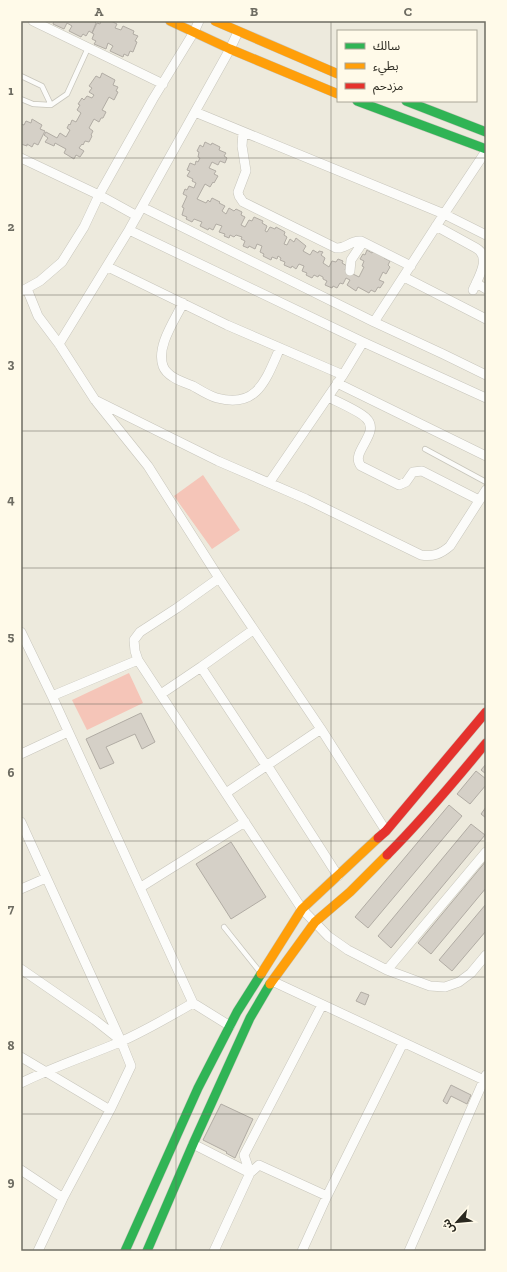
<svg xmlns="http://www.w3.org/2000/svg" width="507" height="1272" viewBox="0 0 507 1272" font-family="'Zilla Slab','Noto Sans Arabic',serif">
  <rect width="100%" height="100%" fill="#edeadd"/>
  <path fill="#f5c5b8" d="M203,475L240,530L212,549L174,496Z
    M129,673L143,703L87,730L72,700Z"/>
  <path fill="#d5d0c7" stroke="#b1aca4" d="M54,21H94L96,23L92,33L89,31L86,36L83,34L81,37L69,31L72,26L67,23L64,29L53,24Z
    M101,21H111L117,24L115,28L121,30L123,26L134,31L133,34L138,36L135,41L137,42L133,52L130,51L128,56L124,54L123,57L110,51L113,46L108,43L106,49L94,44L96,41L92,39L94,34L92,33L97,23L100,24Z
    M102,73L115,80L113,85L118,87L116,91L118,92L114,100L109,97L102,110L106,112L103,118H101L99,122L94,119L89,128L93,131L91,135L92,136L89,142L85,141L83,145L82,144L79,148L84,151L80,157L76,155L74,159L64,153L66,149L55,143L54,146L45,142L48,138L44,135L46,132L57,138L60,133L66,137L70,130L67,128L69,124L70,125L72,120L76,122L81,113L77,110L80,105L78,104L82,98L84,100L87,96L92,98L94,95L89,92L92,88L89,86L96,76L100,78Z
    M32,119L42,125L40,129L45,131L38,145L34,143L32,147L27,144V146L21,144V124L24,125L26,121L31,123Z
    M205,142L211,145L212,143L220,147L219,150L226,153L224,156L227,158L225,163L220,161L218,165L212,162L209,168L216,171L214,174L218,176L214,183L213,182L210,187L205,184L197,199L206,203L208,200L210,202L212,198L220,202L219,203L225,206L222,211L226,214L229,208L234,211L236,209L242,212L241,215L245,217L241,225L245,227L249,220L252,221L254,217L263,221L262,223L267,226L265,231L267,232L270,227L275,229L276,227L285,232L284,235L287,237L284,244L287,245L290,239L294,242L296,238L306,246L303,251L310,255L313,250L318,253L319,251L323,252L321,255L325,258L323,263L329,267L332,261L336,262L338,259L343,261L342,263L347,266L345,270L359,277L364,267L362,266L364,261L360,259L363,254L365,255L367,250L372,253L374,251L385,256L384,258L390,261L388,265L390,267L386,274L383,272L379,280L384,282L380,288L378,287L375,292L371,290L369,293L358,287L356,291L347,285L350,280L346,278L343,284L340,283L337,288L333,286L332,288L325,285L327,281L323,279V277L319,275L318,277L314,275L312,278L306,275L307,273L302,271L304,266L299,264L296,269L292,266L291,268L284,265L285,262L280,260L281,258L278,256L277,259L272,257L271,260L263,256L264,254L260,252L262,246L257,244L255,249L249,246L248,248L243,246L245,241L241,239L242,237L236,235L234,237L230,235L229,238L224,236L225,234L219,232L222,226L216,224L213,230L209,228L208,230L200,226L202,222L194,219L192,222L186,219L187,217L182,215L184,208L182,207L187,196L183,194L185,189L187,190L189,186L194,188L196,183L192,181L193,179L187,176L190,171L187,170L190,163L195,165L196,161L198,162L200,158L198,157L199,152L197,151L200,145L203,147Z
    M141,713L155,742L142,749L135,734L106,747L114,763L100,769L86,739Z
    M486,764V774L481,770Z
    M476,771L486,779V785L470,804L457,794Z
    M449,805L462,816L368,928L355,917Z
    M486,807V818L481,814Z
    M471,824L485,835L391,948L378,936Z
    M231,842L266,897L231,919L196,864Z
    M486,861V888L431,954L418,943Z
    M486,904V931L452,971L439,960Z
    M361,992L369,995L365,1005L356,1001Z
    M451,1085L471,1095L467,1104L451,1096L447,1104L443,1101Z
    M221,1104L253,1119L235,1158L226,1153L227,1152L203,1140Z"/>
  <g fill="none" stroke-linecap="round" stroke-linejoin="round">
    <defs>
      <path id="lane" d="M21,76L42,86L51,105
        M21,99L33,104L51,105L67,94L88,48
        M425,449L486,482
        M224,927L260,972"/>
      <path id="street" d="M33,21L163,84
        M195,112L444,214L486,235
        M243,132L242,146L246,171L238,192L239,196L243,202L336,248C347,249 350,240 361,241L411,266
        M21,158L99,195L137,216
        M142,207L374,322L443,354L486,375
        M436,226L476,248C492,257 478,278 473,290
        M129,230L363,342L486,398
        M108,267L227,325L343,375
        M350,271L351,260L363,242
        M404,277L486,319
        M476,283L486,289
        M27,289L38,316L59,344L95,400L148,466L219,578
        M22,291L40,281L62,262L84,227L99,195L153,99L194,32L199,21
        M183,303C175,320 156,346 163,366C167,377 183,382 193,386C200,390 209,396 217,398C258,409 266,379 280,348
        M374,322L444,214L486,151
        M59,344L129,230L230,49L238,32
        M337,383L486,456
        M328,397C338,402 359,411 366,418C382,433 349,452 361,466L399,485L406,482L413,472L422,471L479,500
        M95,400L218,461L306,499L421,555C433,557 441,554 450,546L486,490
        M269,483L343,375L363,342
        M21,632L52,696L193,1003L230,1026
        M201,667L263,761L267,765L338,876
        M161,694L201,667L253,630
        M52,696L138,660
        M21,754L68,732
        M226,793L321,729
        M21,822L121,1041L131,1066L110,1110L63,1198L38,1251
        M386,831L321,729L219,578L177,608L140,632L134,640L135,651L138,660L302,909L328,936L348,950L387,970L430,986L445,987L459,982L471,973L486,955
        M141,887L245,822
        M21,889L46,878
        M21,969L95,1020L119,1039
        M387,970L486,852
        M272,981L486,1081
        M21,1057L110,1110
        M21,1083C53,1067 87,1056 120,1042C145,1031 169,1017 193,1003
        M193,1144L250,1173
        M21,1170L63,1198
        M250,1173L244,1155L322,1005
        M214,1251L250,1173L259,1165L327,1196
        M302,1251L327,1196L403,1043
        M409,1251L486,1075"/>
      <path id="fast" d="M357,101L486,149
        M406,101L486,132
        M125,1251L198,1088L237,1012L261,974
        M147,1251L193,1144L250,1018L270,984"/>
      <path id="slow" d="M170,21L230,49L338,94
        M215,21L338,74
        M261,974L302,909L378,838
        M270,984L315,922L350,892L387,855"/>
      <path id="jam" d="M378,838L386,831L486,712
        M387,855C422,820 454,782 486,743"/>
    </defs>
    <use href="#lane" stroke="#c7c5bb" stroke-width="6"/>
    <use href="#street" stroke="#c7c5bb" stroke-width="10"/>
    <use href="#fast" stroke="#c7c5bb" stroke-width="10"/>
    <use href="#slow" stroke="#c7c5bb" stroke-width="10"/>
    <use href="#jam" stroke="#c7c5bb" stroke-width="10"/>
    <use href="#lane" stroke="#fcfcfa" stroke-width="4.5"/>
    <use href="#street" stroke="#fcfcfa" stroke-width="9"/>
    <use href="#fast" stroke="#30b455" stroke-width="9"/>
    <use href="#slow" stroke="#ff9f0a" stroke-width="9"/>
    <use href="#jam" stroke="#e5322d" stroke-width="9"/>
  </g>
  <path fill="none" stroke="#6e6c62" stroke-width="1" stroke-opacity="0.55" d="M176,21V1251M331,21V1251M21,158H486M21,295H486M21,431H486M21,568H486M21,704H486M21,841H486M21,977H486M21,1114H486"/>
  <rect width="507" height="1272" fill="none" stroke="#fffae9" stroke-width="44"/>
  <rect x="337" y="30" width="140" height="72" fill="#fffae9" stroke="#aaa698"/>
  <rect x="345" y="43" width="20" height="6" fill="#30b455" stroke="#aaa698"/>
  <text x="373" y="50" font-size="12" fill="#2a281f">سالك</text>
  <rect x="345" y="63" width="20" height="6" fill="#ff9f0a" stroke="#aaa698"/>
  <text x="373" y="70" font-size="12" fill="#2a281f">بطيء</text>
  <rect x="345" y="83" width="20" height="6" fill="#e5322d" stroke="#aaa698"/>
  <text x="373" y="90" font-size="12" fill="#2a281f">مزدحم</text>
  <g transform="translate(457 1222) rotate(243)" stroke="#fffae9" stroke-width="3" paint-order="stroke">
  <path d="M0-3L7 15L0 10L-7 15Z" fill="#2a281f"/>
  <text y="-6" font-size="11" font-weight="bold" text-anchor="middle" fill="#2a281f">ش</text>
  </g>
  <rect x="22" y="22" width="463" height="1228" fill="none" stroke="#6e6c62" stroke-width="1.5"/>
  <g font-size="13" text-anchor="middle" font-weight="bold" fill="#6e6c62">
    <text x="99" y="16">A</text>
    <text x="254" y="16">B</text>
    <text x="408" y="16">C</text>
    <text x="11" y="95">1</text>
    <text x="11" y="231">2</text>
    <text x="11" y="368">3</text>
    <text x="11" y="504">4</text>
    <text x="11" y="641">5</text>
    <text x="11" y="777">6</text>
    <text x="11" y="913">7</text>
    <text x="11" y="1050">8</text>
    <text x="11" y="1186">9</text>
  </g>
</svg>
